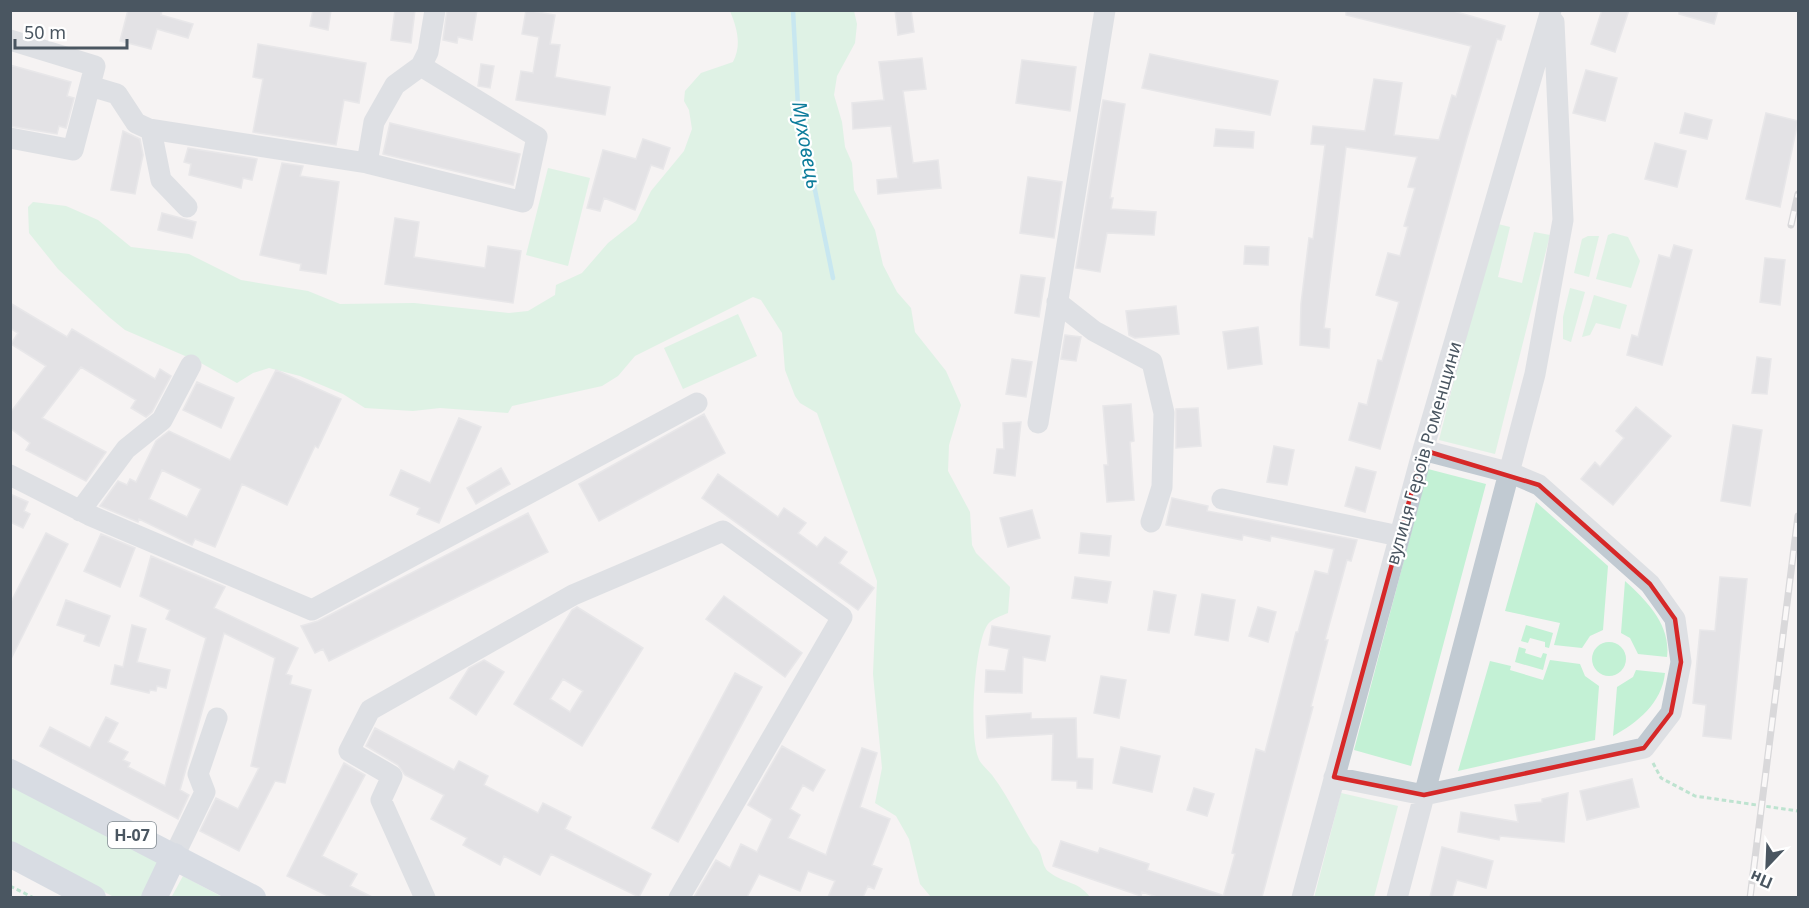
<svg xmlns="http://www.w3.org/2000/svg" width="1809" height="908" viewBox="0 0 1809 908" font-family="'Noto Sans',sans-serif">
  <rect width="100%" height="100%" fill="#f5f3f3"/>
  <path fill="#c3f1d5" d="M730,11H854L857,24L855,43L837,76L834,95L842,122L845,147L852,163L854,190L875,230L883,265L897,292L911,308L915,332L946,371L961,405L949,445L948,471L970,512L972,545L976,553L1010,587L1008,613C1001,616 993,618 988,624C974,643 969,735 978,757C980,764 987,769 992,775C1008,796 1019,821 1033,843C1045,853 1040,865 1049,872C1064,884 1077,880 1090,897H931L920,884L909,839L896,816L875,803L882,768L873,674L877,581L817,413L800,403L795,396L785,370L782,333L761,300L753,297L635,356L618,376L602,386L512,406L508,413L440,408L413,411L365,408L343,394L300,376L269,368L253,373L237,383L199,362L125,330L109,317L58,269L29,233L28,207L33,202L66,206L98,220L131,247L189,254L241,280L308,291L340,304L414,303L509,313L528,311L555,295L556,285L582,273L608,243L636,221L651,191L684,151L692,129L689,110L684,101L685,91L701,73L733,62C742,45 737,28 730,11Z
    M548,168L590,178L568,266L526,255Z
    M1494,223L1510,227L1498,277L1522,283L1534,232L1550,235L1495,454L1439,440Z
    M1613,233L1628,237L1640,261L1631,288L1596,279L1608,235Z
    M1588,236H1599L1589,277L1574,273L1582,239Z
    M1570,288L1585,292L1571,342L1563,339V317Z
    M1594,295L1627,305L1620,329L1596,323L1590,335L1582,337Z
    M738,314L757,356L683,389L664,348Z
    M1428,469L1486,484L1411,766L1354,750Z
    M1536,502L1608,566L1603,630L1590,636L1582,648L1554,645L1560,623L1505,611Z
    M1625,581C1647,601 1671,625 1667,657L1638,654L1630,638L1621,633Z
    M1526,625L1553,633L1549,648L1545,647V642L1530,638L1528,643L1521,641Z
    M1592 659a17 17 0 1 1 34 0a17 17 0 1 1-34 0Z
    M1519,647L1526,649L1525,653L1541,658L1543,653L1547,654L1543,670L1515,662Z
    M1550,660L1580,664L1585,676L1599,686L1595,740L1458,771L1490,661L1511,666L1510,670L1543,680Z
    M1636,670L1665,673C1662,703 1637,723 1613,736L1617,687L1633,677Z
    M10,785L160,862L143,897H114L11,844Z
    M1341,793L1398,806L1374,897L1314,898Z
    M183,876L224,898H171Z"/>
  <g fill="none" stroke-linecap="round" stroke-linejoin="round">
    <path stroke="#90daee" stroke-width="4.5" d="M793,10L798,107L833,278"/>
  </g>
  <path fill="#cdcfd5" stroke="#d7d9de" stroke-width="1.5" fill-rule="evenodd" d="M128,10H162L161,15L193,24L188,38L157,29L151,49L120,41Z
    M313,10H331L328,30L310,26Z
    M395,10H415L411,43L391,40Z
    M447,10H477L472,40L458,37L457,43L443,40Z
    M526,10L555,15L550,44L560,45L555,77L610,87L605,115L516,100L521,71L533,73L539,37L522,34Z
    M895,10H911L914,32L898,35Z
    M1346,10H1450L1505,26L1501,40L1497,39L1467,138L1380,449L1349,440L1359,403L1367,405L1378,360L1382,361L1399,302L1376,295L1388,253L1400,256L1408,227L1404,226L1415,188L1408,187L1417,157L1346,147L1324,328L1330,329L1329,348L1300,345L1301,304L1309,238L1313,239L1325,145L1311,144L1313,126L1365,131L1374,79L1402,83L1394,135L1439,140L1452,95L1456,97L1471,46L1346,15Z
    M1602,10H1629L1615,52L1591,44Z
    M1679,10H1718L1714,24L1679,14Z
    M258,44L366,63L359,103L344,100L336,145L253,132L263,79L253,77Z
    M1150,54L1278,81L1270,115L1142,88Z
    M922,58L926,89L903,91L913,163L938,160L941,188L878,194L877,180L898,178L891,126L853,129L852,103L884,100L879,62Z
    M1022,60L1076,67L1070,111L1016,103Z
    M481,64L494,66L490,88L478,86Z
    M10,65L71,82L67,96L74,98L66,128L59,126L57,134L10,126Z
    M1586,70L1617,78L1605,121L1573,113Z
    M1103,100L1125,104L1110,198H1113L1111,209L1156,212L1154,235L1107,233L1100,272L1076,268Z
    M1685,113L1712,120L1707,139L1680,133Z
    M1766,113L1798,121L1780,207L1746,199Z
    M390,123L520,154L513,185L383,154Z
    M1216,129L1254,132L1253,148L1214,146Z
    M123,131L140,139L143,155L135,194L111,190Z
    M643,139L670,148L663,169L651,165L635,210L604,198L600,211L587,208L603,150L636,159Z
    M1655,143L1686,151L1677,187L1645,179Z
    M188,148L257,159L252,180L243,178L241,188L189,175L191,164L184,162Z
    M282,163L303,166L300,176L339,182L326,274L300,270L301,264L260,255Z
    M1028,177L1062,182L1054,238L1020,233Z
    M162,213L196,222L192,238L158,230Z
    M395,218L419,222L414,257L485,268L488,246L521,251L513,303L385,284Z
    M1674,245L1692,250L1662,365L1627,355L1632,335L1638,337L1659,255L1670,258Z
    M1245,246L1269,247L1268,265L1244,264Z
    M1765,258L1785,260L1780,305L1760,302Z
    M1021,275L1045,278L1039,317L1015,313Z
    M10,303L67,337L72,329L155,379L160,369L171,376L152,412L146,417L131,408L136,400L81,367L42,418L106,452L86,481L26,450L30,443L10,428V413L46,366L11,344L18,333L10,328Z
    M1176,306L1179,334L1135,338L1129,335L1126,311Z
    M1258,327L1262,364L1228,369L1223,332Z
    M1065,335L1081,337L1076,361L1061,359Z
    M1757,357L1771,359L1767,394L1752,393Z
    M1012,359L1032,362L1026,397L1006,394Z
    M276,370L341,399L318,448L315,446L287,505L242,484L215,547L195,539L192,545L139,519L138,522L100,506L118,481L127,485L130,479L136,482L156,441L169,431L230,460ZM162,470L201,489L187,517L149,499Z
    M197,382L234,398L221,428L183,410Z
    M1131,404L1134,441L1130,442L1134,500L1107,502L1104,465H1108L1103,406Z
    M1636,407L1671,436L1613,505L1581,479L1595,462L1600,467L1624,438L1616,431Z
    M1198,408L1201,446L1176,448V409Z
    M704,414L725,453L599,521L579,484Z
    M459,418L481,427L439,523L417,514L420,508L390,495L401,470L430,483Z
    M1021,422L1015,476L994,473L997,449H1004L1003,423Z
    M1733,425L1762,430L1750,506L1721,501Z
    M1274,446L1294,450L1287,485L1267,482Z
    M1356,467L1376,472L1365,512L1345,506Z
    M501,468L510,484L476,504L467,488Z
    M718,474L778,517L784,508L806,523L798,533L817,547L825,537L847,552L839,563L874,588L858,610L702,498Z
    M10,494L28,502L24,511L30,514L23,528L10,522Z
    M1172,498L1208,506L1207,511L1357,540L1351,561L1347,560L1325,640H1328L1311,706L1313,707L1262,897H1223L1235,854L1232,853L1256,749L1265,752L1296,632H1298L1315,571L1328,574L1334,549L1271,536L1270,541L1243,535L1242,540L1166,525Z
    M1032,510L1040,538L1008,547L1000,518Z
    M528,513L548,552L329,661L323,649L315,653L301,626L318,621Z
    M46,533L68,544L10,661V604Z
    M1081,533L1111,536L1109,556L1079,553Z
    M101,534L135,548L120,587L84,571Z
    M151,556L225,587L214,608L298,648L286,674L292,676L290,684L311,690L285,783L275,781L239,851L200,831L216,798L238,809L259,768L251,766L275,658L224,633L180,790L189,795L178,819L40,746L50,727L90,748L106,717L118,723L108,742L128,752L123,760L130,763L128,767L165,786L206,638L166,619L170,610L140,596Z
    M1075,577L1111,582L1107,603L1072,598Z
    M1720,577L1747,579L1731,739L1703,736L1706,705L1693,703L1700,630L1715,631Z
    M1154,591L1176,595L1169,633L1148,630Z
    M1202,594L1235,600L1228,641L1195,635Z
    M724,596L802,653L785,677L706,619Z
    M66,600L110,616L99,646L84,641L86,635L57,625Z
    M577,607L643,648L582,746L514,704L572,610ZM563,679L583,691L570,712L550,699Z
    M1258,607L1276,612L1268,642L1249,636Z
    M132,625L146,629L137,662L170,670L166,688L157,686L156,691L150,690L149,693L111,684L115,665L123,667Z
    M992,626L1050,636L1045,661L1023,657L1022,693L985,692L986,670L1005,671L1009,649L989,645Z
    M484,660L504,672L476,715L450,698L469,668Z
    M735,673L762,687L678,842L652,828Z
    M1101,676L1126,680L1119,718L1094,713Z
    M1031,713V719L1076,718L1077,758L1093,759L1092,789L1077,788V781L1052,780L1053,734L987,738L986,716Z
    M375,728L454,770L459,761L488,776L484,785L538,813L543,803L571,817L565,829L651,874L639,897L551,854L540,875L504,856L500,865L463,845L467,838L431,819L444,795L405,775L398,765L366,746Z
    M782,746L825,770L813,791L803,785L790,809L800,815L788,838L826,855L862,748L877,753L860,807L890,819L872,865L882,869L874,889L868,886L863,897H828L835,881L808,871L800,891L759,874L747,897H694L716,860L730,868L741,844L757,852L772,819L748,805Z
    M1121,747L1160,756L1152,792L1113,783Z
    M344,763L365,775L322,856L357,874L350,886L372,897H330L287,876Z
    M1632,779L1639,807L1587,820L1580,791Z
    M1194,788L1214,794L1207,816L1187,810Z
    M1568,793L1564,842L1500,836L1499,840L1458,832L1461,812L1518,822L1515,805L1542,802V799Z
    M1061,841L1098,853L1100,848L1149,864L1147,870L1222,895V897H1157L1142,892L1141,896L1053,866Z
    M1442,847L1493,861L1486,888L1457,880L1452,897H1430Z"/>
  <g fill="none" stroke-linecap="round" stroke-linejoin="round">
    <path stroke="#7ad0a6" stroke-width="3" stroke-dasharray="4.5 3" stroke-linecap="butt" d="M1653,763L1661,778L1695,796L1798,811
      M10,886L34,898"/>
    <path stroke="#c1cad2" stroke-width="21" d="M10,40L95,66L73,150L10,138
      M421,66L537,137L523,202L367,163L374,122L395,85L421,66L428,52L435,10
      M90,86L117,94L136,123L151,130L161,180L187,207
      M150,129L367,163
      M1057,302L1094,331L1152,362L1164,413L1162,487L1151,522
      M1038,423L1105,10
      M10,475L89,515L312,610L697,403
      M1222,499L1399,536
      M80,511L126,449L162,420L191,365
      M1334,777L1424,795L1644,748L1671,713L1681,662L1675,619L1650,584L1539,485L1511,473L1423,450
      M174,856L205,792L198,774L217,718
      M425,898L381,800L392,776L349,751L370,710L573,595L723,531L842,617L679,898
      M1302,898L1423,450L1551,10
      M1397,898L1535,374L1563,220L1554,22"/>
    <path stroke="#b3c2d1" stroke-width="26" d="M10,772L253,898
      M10,854L93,898
      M154,898L174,856"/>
    <defs>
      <path id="rail" d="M1791,225L1798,194
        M1750,898L1798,516"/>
    </defs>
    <use href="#rail" stroke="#b5b8bd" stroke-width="7"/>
    <use href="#rail" stroke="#fff" stroke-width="4.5" stroke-dasharray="14" stroke-linecap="butt"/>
  </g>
  <path d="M0 0H1809V908H0ZM1423,450L1539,485L1650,584L1675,619L1681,662L1671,713L1644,748L1424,795L1334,777Z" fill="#f5f3f3" fill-opacity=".55" fill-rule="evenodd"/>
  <path fill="none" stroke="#d62828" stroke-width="4.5" stroke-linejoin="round" d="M1423,450L1539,485L1650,584L1675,619L1681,662L1671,713L1644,748L1424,795L1334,777Z"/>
  <g text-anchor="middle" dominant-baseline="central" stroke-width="4.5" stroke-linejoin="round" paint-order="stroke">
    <rect fill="#fff" stroke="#808990" stroke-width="1.5" x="108" y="822" width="48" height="26" rx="4.5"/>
    <g font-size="16" font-weight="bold" fill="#4a5661">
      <text x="132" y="835">Н-07</text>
    </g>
    <g font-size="18" fill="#4a5661" stroke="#fff">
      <text transform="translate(1423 453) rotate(-74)">вулиця Героїв Роменщини</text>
    </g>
    <g font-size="20" font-style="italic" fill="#0c7c9b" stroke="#fff">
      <text transform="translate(807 145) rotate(80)">Муховець</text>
    </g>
  </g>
  <rect width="1809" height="908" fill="none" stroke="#4a5661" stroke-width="24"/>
  <g transform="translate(1767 866) rotate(203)" stroke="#ffffff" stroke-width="4.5" paint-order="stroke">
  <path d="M0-4.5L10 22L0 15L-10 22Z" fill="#4a5661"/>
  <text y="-9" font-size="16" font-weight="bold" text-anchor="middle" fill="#4a5661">Пн</text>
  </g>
  <path d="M15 39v9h112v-9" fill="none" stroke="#4a5661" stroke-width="3"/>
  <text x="24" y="39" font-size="18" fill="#4a5661" stroke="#ffffff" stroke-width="4.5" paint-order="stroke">50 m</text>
</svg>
